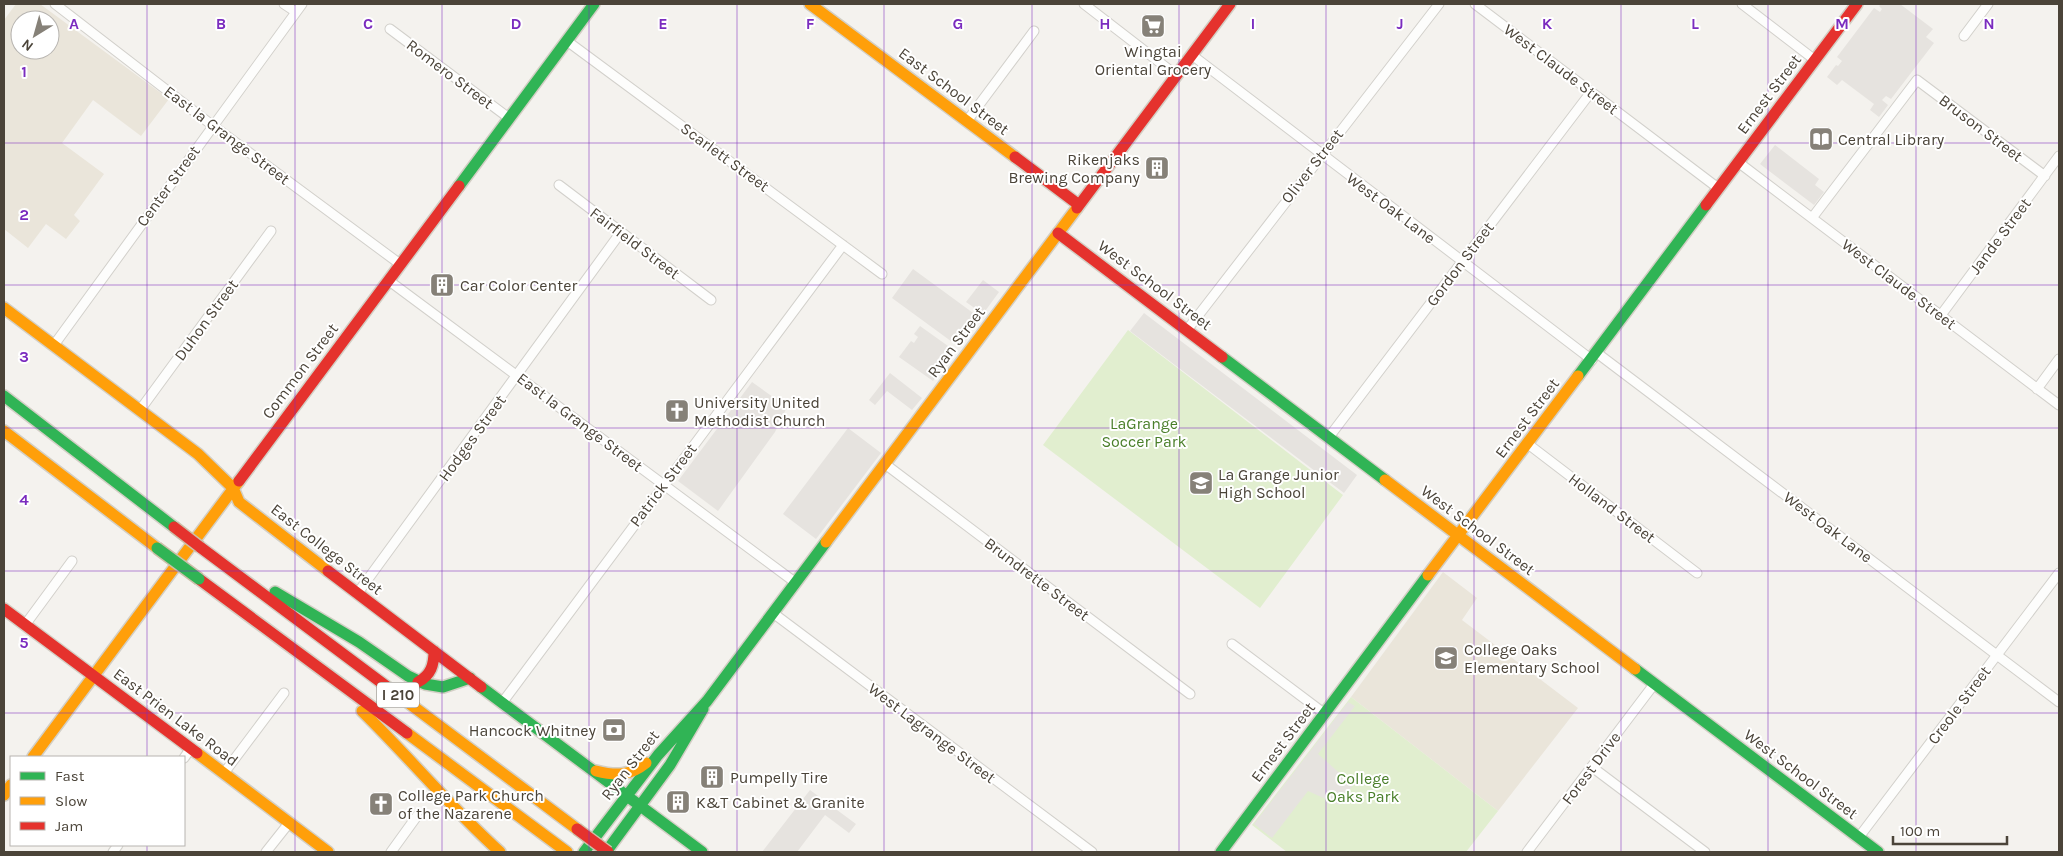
<svg xmlns="http://www.w3.org/2000/svg" width="2063" height="856" viewBox="0 0 2063 856" font-family="Karla,sans-serif">
  <rect width="100%" height="100%" fill="#f4f2ee"/>
  <path fill="#eae5da" fill-rule="evenodd" d="M16,4H40L169,99L141,136L93,100L62,143L104,174L74,215L80,221L66,239L46,224L28,248L4,229V20ZM20,20H50V50H20Z
    M1443,572L1477,598L1462,620L1578,708L1498,811L1351,697Z"/>
  <path fill="#e1eecf" d="M1128,330L1343,495L1260,608L1043,445Z
    M1351,697L1498,811L1466,852H1287L1252,825Z"/>
  <path fill="#e6e3df" d="M1881,4H1900L1933,29L1926,37L1934,43L1891,99L1886,96L1882,100L1888,105L1879,117L1870,110L1874,104L1842,80L1837,85L1827,77L1836,65L1838,66L1842,61L1837,57L1874,8L1880,12L1882,9L1879,6Z
    M1775,145L1819,179L1815,185L1824,192L1814,205L1760,164Z
    M913,269L980,318L959,347L892,298Z
    M983,280L999,292L983,314L966,302Z
    M1144,313L1357,475L1344,493L1130,331Z
    M920,326L955,351L933,381L899,357L911,341L914,343L918,337L914,334Z
    M890,373L922,398L912,410L887,391L875,405L869,400Z
    M752,382L787,407L775,432L718,511L678,481Z
    M848,428L881,453L816,539L783,514Z
    M1348,702L1355,706L1318,754L1353,785L1339,805L1308,791L1272,838L1254,824Z
    M810,790L856,824L849,833L825,815L797,852H762Z"/>
  <g fill="none" stroke-linecap="round" stroke-linejoin="round">
    <defs>
      <path id="street" d="M55,4L208,122L400,264
        M284,4L296,12
        M1084,4L1176,75
        M1475,4L1718,188
        M1742,4L1815,60
        M390,29L509,118
        M1964,36L1988,4
        M567,41L882,274
        M1192,55L1592,360
        M967,121L1034,31
        M1738,162L2059,405
        M559,185L711,300
        M1812,218L1917,80L2045,176
        M388,280L796,583
        M1941,315L2059,156
        M1187,330L1439,4
        M54,345L302,4
        M1597,353L2059,702
        M2037,389L2059,359
        M140,410L271,231
        M1329,437L1591,92
        M1528,444L1697,573
        M885,464L1190,694
        M357,594L621,232
        M773,613L1092,852
        M25,625L72,561
        M1232,644L1325,714
        M502,703L843,245
        M184,758L191,748
        M1592,767L1705,852
        M224,773L284,693
        M1859,837L2059,573
        M113,852L118,845
        M266,852L289,823
        M391,852L417,816
        M1527,852L1655,683"/>
      <path id="fast" d="M459,186L594,4
        M1222,357L1385,480
        M1578,376L1706,205
        M4,396L174,527
        M275,592L359,642L408,676L425,684L443,687L470,678
        M1635,669L1878,852
        M481,687L702,852
        M584,852L658,755L707,701L826,542
        M606,852L670,765L703,709
        M1221,852L1428,575"/>
      <path id="slow" d="M810,4L1015,157
        M4,308L198,454L233,488L239,502L328,571
        M4,431L157,548
        M1385,480L1635,669
        M826,542L1077,208
        M1428,575L1578,376
        M398,695L577,829
        M362,711C409,757 451,808 500,852
        M407,733L567,852
        M197,753L328,852
        M33,757L239,481
        M596,771C616,776 630,776 646,763
        M4,795L11,785"/>
      <path id="jam" d="M1015,157L1079,205
        M1706,205L1857,4
        M1077,208L1230,4
        M1058,233L1222,357
        M239,481L459,186
        M200,547L398,695
        M328,571L481,687
        M199,579L407,733
        M4,609L197,753
        M418,682C431,675 434,665 434,651"/>
    </defs>
    <use href="#street" stroke="#d2d0cb" stroke-width="11"/>
    <use href="#fast" stroke="#d3cfc5" stroke-width="14"/>
    <use href="#slow" stroke="#d3cfc5" stroke-width="14"/>
    <use href="#jam" stroke="#d3cfc5" stroke-width="14"/>
    <use href="#street" stroke="#fdfdfc" stroke-width="9"/>
    <use href="#fast" stroke="#30b455" stroke-width="11"/>
    <use href="#slow" stroke="#ff9f0a" stroke-width="11"/>
    <use href="#jam" stroke="#e5322d" stroke-width="11"/>
    <defs>
      <path id="fast-bridge" d="M157,548L199,579"/>
      <path id="jam-bridge" d="M174,527L200,547
        M577,829L608,852"/>
    </defs>
    <use href="#fast-bridge" stroke="#ccbfa9" stroke-width="14" stroke-linecap="butt"/>
    <use href="#jam-bridge" stroke="#ccbfa9" stroke-width="14" stroke-linecap="butt"/>
    <use href="#fast-bridge" stroke="#30b455" stroke-width="11"/>
    <use href="#jam-bridge" stroke="#e5322d" stroke-width="11"/>
  </g>
  <path fill="none" stroke="#7b2cbf" stroke-width="1" stroke-opacity="0.55" d="M147,4V757M295,4V852M442,4V852M589,4V852M737,4V852M884,4V852M1032,4V852M1179,4V852M1326,4V852M1474,4V852M1621,4V852M1768,4V852M1916,4V852M4,143H2059M4,285H2059M4,428H2059M4,571H2059M4,713H2059M147,845V852"/>
  <defs>
    <symbol id="supermarket-square" viewBox="-11 -11 22 22"><rect x="-9" y="-9" width="18" height="18" rx="4" fill="#868178" stroke="#fff"/><path d="M-6-5.5h2.5l.6 2H6L4.5 2H-2.5L-4.4-4H-6ZM-1.5 3.2a1.3 1.3 0 1 0 .1 0ZM3 3.2a1.3 1.3 0 1 0 .1 0Z" fill="#fff"/></symbol>
    <symbol id="library-square" viewBox="-11 -11 22 22"><rect x="-9" y="-9" width="18" height="18" rx="4" fill="#868178" stroke="#fff"/><path d="M-6-4Q-3-5.5-.7-3.5V5Q-3 3-6 4ZM6-4Q3-5.5 .7-3.5V5Q3 3 6 4Z" fill="#fff"/></symbol>
    <symbol id="building-square" viewBox="-11 -11 22 22"><rect x="-9" y="-9" width="18" height="18" rx="4" fill="#868178" stroke="#fff"/><path d="M-4-6H4V6H1V3H-1V6H-4ZM-2.5-4.3h1.7v1.8h-1.7ZM.8-4.3h1.7v1.8H.8ZM-2.5-1h1.7V.8h-1.7ZM.8-1h1.7V.8H.8Z" fill="#fff"/></symbol>
    <symbol id="church-square" viewBox="-11 -11 22 22"><rect x="-9" y="-9" width="18" height="18" rx="4" fill="#868178" stroke="#fff"/><path d="M-1.2-6h2.4v3.5h3.3v2.4h-3.3V6h-2.4V-.1h-3.3v-2.4h3.3Z" fill="#fff"/></symbol>
    <symbol id="school-square" viewBox="-11 -11 22 22"><rect x="-9" y="-9" width="18" height="18" rx="4" fill="#868178" stroke="#fff"/><path d="M0-5L7-2L0 1L-7-2ZM-4 1L0 2.5L4 1V4Q0 6-4 4Z" fill="#fff"/></symbol>
    <symbol id="bank-square" viewBox="-11 -11 22 22"><rect x="-9" y="-9" width="18" height="18" rx="4" fill="#868178" stroke="#fff"/><path d="M-6-4H6V4H-6ZM0-2.3a2.3 2.3 0 1 0 0 4.6a2.3 2.3 0 1 0 0-4.6Z" fill="#fff"/></symbol>
  </defs>
  <g fill-rule="evenodd">
    <use href="#supermarket-square" x="1139" y="12" width="28" height="28"/>
    <use href="#library-square" x="1807" y="125" width="28" height="28"/>
    <use href="#building-square" x="1143" y="154" width="28" height="28"/>
    <use href="#building-square" x="428" y="271" width="28" height="28"/>
    <use href="#church-square" x="663" y="397" width="28" height="28"/>
    <use href="#school-square" x="1187" y="469" width="28" height="28"/>
    <use href="#school-square" x="1432" y="644" width="28" height="28"/>
    <use href="#bank-square" x="600" y="716" width="28" height="28"/>
    <use href="#building-square" x="698" y="763" width="28" height="28"/>
    <use href="#building-square" x="664" y="788" width="28" height="28"/>
    <use href="#church-square" x="367" y="790" width="28" height="28"/>
  </g>
  <g text-anchor="middle" dominant-baseline="central" stroke-width="4" stroke-linejoin="round" paint-order="stroke">
    <rect fill="#fff" stroke="#817c74" stroke-width="1" x="377" y="682.5" width="42" height="25" rx="4"/>
    <g font-size="15" font-weight="bold" fill="#4b4439">
      <text x="398" y="695">I 210</text>
    </g>
    <g font-size="16" fill="#4b4439" stroke="#fff" text-anchor="start">
      <text x="1153" y="51" text-anchor="middle">Wingtai<tspan x="1153" dy="18">Oriental Grocery</tspan></text>
      <text x="1838" y="139">Central Library</text>
      <text x="1140" y="159" text-anchor="end">Rikenjaks<tspan x="1140" dy="18">Brewing Company</tspan></text>
      <text x="460" y="285">Car Color Center</text>
      <text x="694" y="402">University United<tspan x="694" dy="18">Methodist Church</tspan></text>
      <text x="1218" y="474">La Grange Junior<tspan x="1218" dy="18">High School</tspan></text>
      <text x="1464" y="649">College Oaks<tspan x="1464" dy="18">Elementary School</tspan></text>
      <text x="596" y="730" text-anchor="end">Hancock Whitney</text>
      <text x="730" y="777">Pumpelly Tire</text>
      <text x="398" y="795">College Park Church<tspan x="398" dy="18">of the Nazarene</tspan></text>
      <text x="696" y="802">K&amp;T Cabinet &amp; Granite</text>
    </g>
    <g font-size="16" fill="#4b4439" stroke="#fff">
      <text transform="translate(1561 69) rotate(37)">West Claude Street</text>
      <text transform="translate(450 74) rotate(37)">Romero Street</text>
      <text transform="translate(954 91) rotate(37)">East School Street</text>
      <text transform="translate(1769 94) rotate(-53)">Ernest Street</text>
      <text transform="translate(1981 128) rotate(37)">Bruson Street</text>
      <text transform="translate(227 135) rotate(37)">East la Grange Street</text>
      <text transform="translate(725 157) rotate(36)">Scarlett Street</text>
      <text transform="translate(1312 166) rotate(-52)">Oliver Street</text>
      <text transform="translate(168 186) rotate(-54)">Center Street</text>
      <text transform="translate(1391 208) rotate(37)">West Oak Lane</text>
      <text transform="translate(2000 236) rotate(-53)">Jande Street</text>
      <text transform="translate(635 243) rotate(37)">Fairfield Street</text>
      <text transform="translate(1460 264) rotate(-53)">Gordon Street</text>
      <text transform="translate(1899 284) rotate(37)">West Claude Street</text>
      <text transform="translate(1155 285) rotate(37)">West School Street</text>
      <text transform="translate(206 320) rotate(-54)">Duhon Street</text>
      <text transform="translate(956 342) rotate(-53)">Ryan Street</text>
      <text transform="translate(300 371) rotate(-53)">Common Street</text>
      <text transform="translate(1527 418) rotate(-53)">Ernest Street</text>
      <text transform="translate(580 422) rotate(37)">East la Grange Street</text>
      <text transform="translate(472 438) rotate(-54)">Hodges Street</text>
      <text transform="translate(663 485) rotate(-53)">Patrick Street</text>
      <text transform="translate(1612 508) rotate(37)">Holland Street</text>
      <text transform="translate(1828 527) rotate(37)">West Oak Lane</text>
      <text transform="translate(1478 530) rotate(37)">West School Street</text>
      <text transform="translate(327 549) rotate(38)">East College Street</text>
      <text transform="translate(1037 579) rotate(37)">Brundrette Street</text>
      <text transform="translate(1959 705) rotate(-53)">Creole Street</text>
      <text transform="translate(176 717) rotate(37)">East Prien Lake Road</text>
      <text transform="translate(932 733) rotate(37)">West Lagrange Street</text>
      <text transform="translate(1283 742) rotate(-53)">Ernest Street</text>
      <text transform="translate(630 765) rotate(-52)">Ryan Street</text>
      <text transform="translate(1591 768) rotate(-53)">Forest Drive</text>
      <text transform="translate(1801 774) rotate(37)">West School Street</text>
    </g>
    <g font-size="16" fill="#4a7f2a" stroke="#fff">
      <text x="1144" y="423">LaGrange<tspan x="1144" dy="18">Soccer Park</tspan></text>
      <text x="1363" y="778">College<tspan x="1363" dy="18">Oaks Park</tspan></text>
    </g>
  </g>
  <g font-size="16" text-anchor="middle" font-weight="bold" fill="#7b2cbf" stroke="#fff" stroke-width="4" stroke-linejoin="round" paint-order="stroke">
    <text x="74" y="29">A</text>
    <text x="221" y="29">B</text>
    <text x="368" y="29">C</text>
    <text x="516" y="29">D</text>
    <text x="663" y="29">E</text>
    <text x="810" y="29">F</text>
    <text x="958" y="29">G</text>
    <text x="1105" y="29">H</text>
    <text x="1253" y="29">I</text>
    <text x="1400" y="29">J</text>
    <text x="1547" y="29">K</text>
    <text x="1695" y="29">L</text>
    <text x="1842" y="29">M</text>
    <text x="1989" y="29">N</text>
    <text x="24" y="77">1</text>
    <text x="24" y="220">2</text>
    <text x="24" y="362">3</text>
    <text x="24" y="505">4</text>
    <text x="24" y="648">5</text>
  </g>
  <rect width="2063" height="856" fill="none" stroke="#4b4439" stroke-width="10"/>
  <rect x="10" y="756" width="175" height="90" fill="#ffffff" stroke="#b7b4b0"/>
  <rect x="20" y="772" width="25" height="8" fill="#30b455" stroke="#b7b4b0"/>
  <text x="55" y="781" font-size="15" fill="#4b4439">Fast</text>
  <rect x="20" y="797" width="25" height="8" fill="#ff9f0a" stroke="#b7b4b0"/>
  <text x="55" y="806" font-size="15" fill="#4b4439">Slow</text>
  <rect x="20" y="822" width="25" height="8" fill="#e5322d" stroke="#b7b4b0"/>
  <text x="55" y="831" font-size="15" fill="#4b4439">Jam</text>
  <g transform="translate(35 35) rotate(217)"><circle r="24" fill="#ffffff" stroke="#b7b4b0"/>
  <path d="M0-4L9 19L0 12L-9 19Z" fill="#868178"/>
  <text y="-8" font-size="14" font-weight="bold" text-anchor="middle" fill="#4b4439">N</text>
  </g>
  <path d="M1893 836v8h114v-8" fill="none" stroke="#4b4439" stroke-width="2.5"/>
  <text x="1900" y="836" font-size="15" fill="#4b4439" stroke="#ffffff" stroke-width="4" paint-order="stroke">100 m</text>
</svg>
